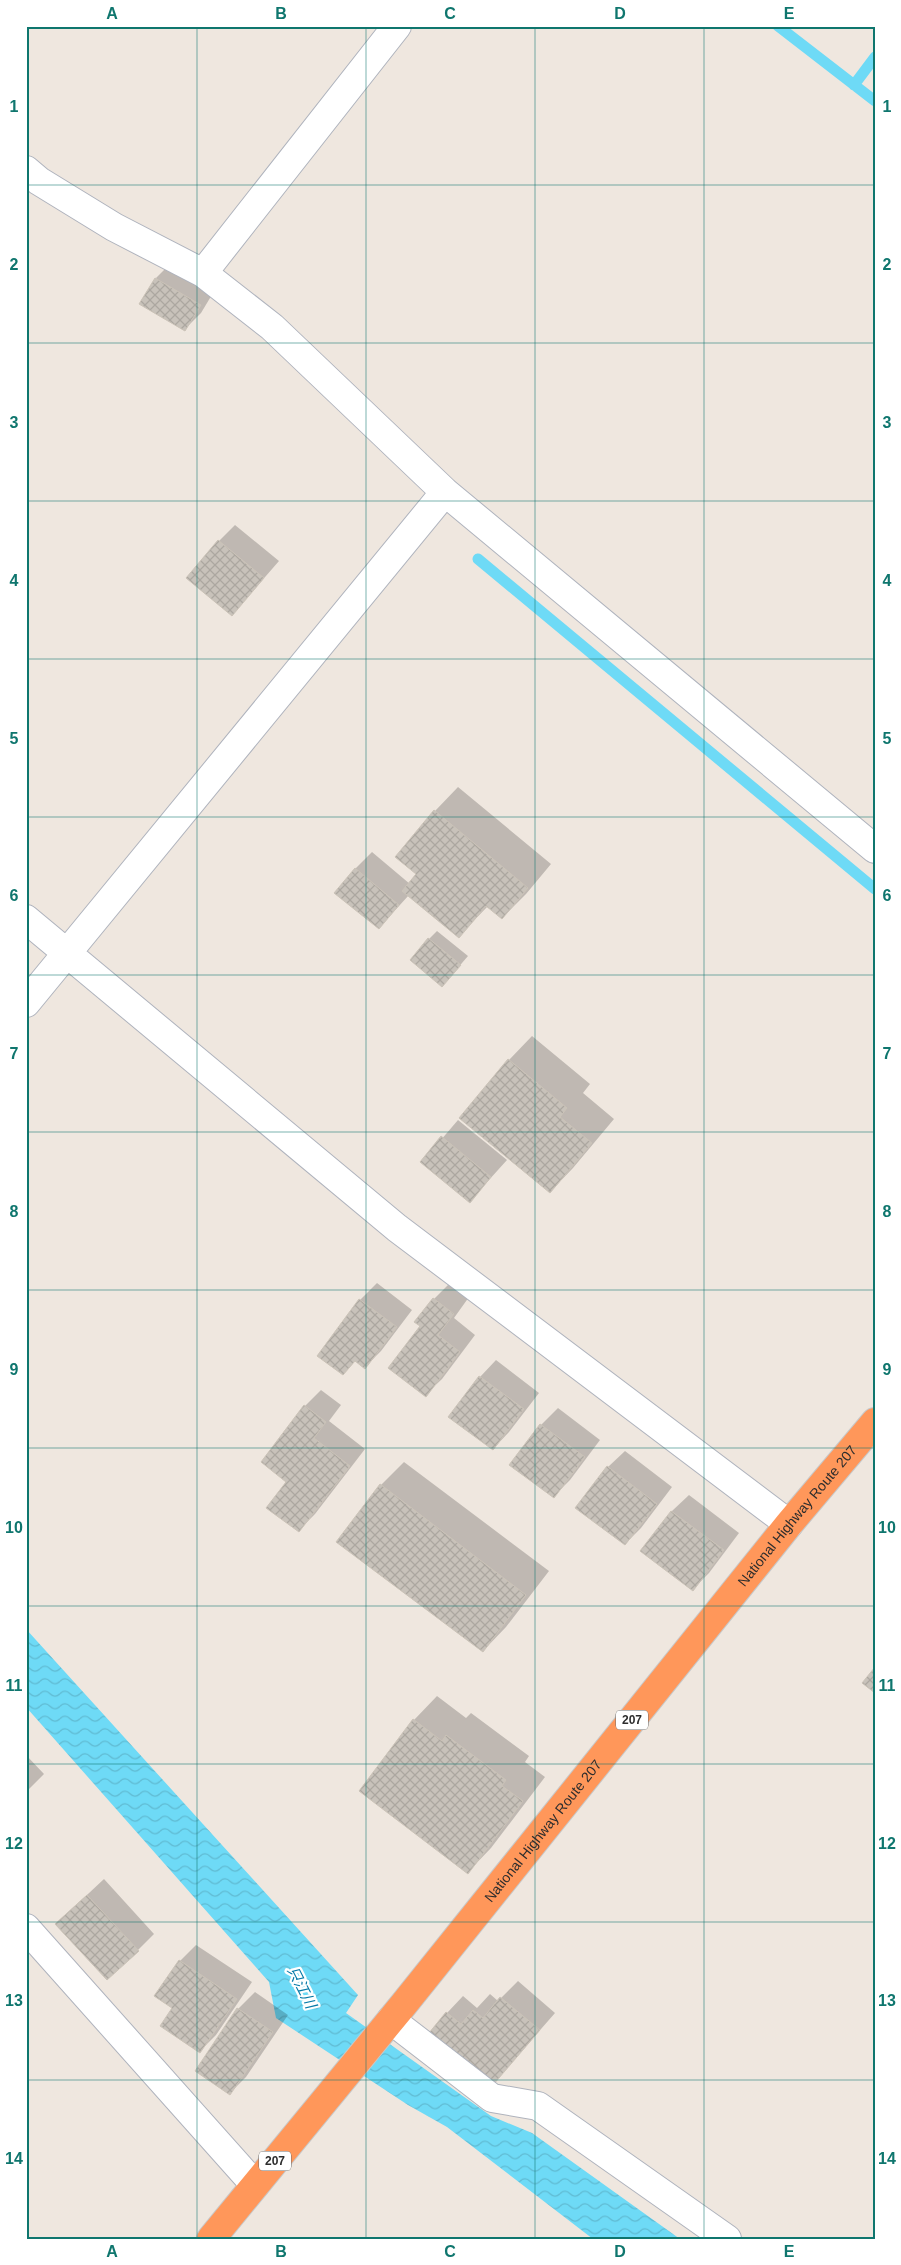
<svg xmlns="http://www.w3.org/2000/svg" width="901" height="2265" viewBox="0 0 901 2265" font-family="Helvetica,'Noto Sans JP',sans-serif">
  <defs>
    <pattern id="water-waves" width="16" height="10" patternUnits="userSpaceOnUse" patternTransform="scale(1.25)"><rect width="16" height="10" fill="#6edaf6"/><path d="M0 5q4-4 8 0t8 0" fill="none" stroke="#60bbd3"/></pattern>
    <pattern id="building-cross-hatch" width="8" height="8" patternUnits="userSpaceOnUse" patternTransform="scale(1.25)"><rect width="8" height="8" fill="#c8c2ba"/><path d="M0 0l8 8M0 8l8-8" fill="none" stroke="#aca7a0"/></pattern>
  </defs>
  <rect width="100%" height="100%" fill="#efe7df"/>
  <path fill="url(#water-waves)" d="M26,1629L358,1995L346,2013L491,2116L532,2133L680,2239H593L447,2127L408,2105L276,2018L269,1982L26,1707Z"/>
  <path fill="#0003" d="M172,262L216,288L201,313L185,329L156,278Z
    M235,525L279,561L232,615L219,541Z
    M458,787L551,864L526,894L502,918L488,906L459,936L409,895L379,928L355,869L372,852L410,884L418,874L435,811Z
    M437,931L468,956L450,977L429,939Z
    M532,1036L590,1084L583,1093L614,1119L573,1168L550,1192L460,1118L509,1060Z
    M458,1120L507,1160L470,1201L422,1162Z
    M377,1283L412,1310L381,1351L365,1367L356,1360L343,1374L318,1355L360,1300Z
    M450,1283L469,1297L454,1318L475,1335L442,1379L425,1395L421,1326L434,1299Z
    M496,1360L539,1393L509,1432L493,1449L450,1416L480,1377Z
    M321,1390L341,1405L329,1421L365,1449L315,1514L298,1531L288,1481L305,1406Z
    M558,1408L600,1440L570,1480L554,1496L511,1465L541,1425Z
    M625,1451L672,1487L641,1528L625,1544L608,1467Z
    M404,1462L549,1571L506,1627L483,1651L381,1485Z
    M689,1495L739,1533L709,1573L693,1589L642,1551L672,1511Z
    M437,1696L466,1718L471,1713L529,1756L525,1762L545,1777L491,1848L468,1872L414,1720Z
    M26,1755L44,1774L26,1792Z
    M104,1879L154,1934L138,1950L73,1908Z
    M196,1945L252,1982L216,2035L200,2051L174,2008L180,1961Z
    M518,1981L555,2013L493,2084L447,2013L463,1996L477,2008L490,1994L498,2001Z
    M255,1992L288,2015L246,2077L230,2093L196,2070L238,2009Z"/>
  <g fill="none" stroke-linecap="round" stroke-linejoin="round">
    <path stroke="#6edaf6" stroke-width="11" d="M778,26L875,101
      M854,85L875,57
      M478,559L875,889"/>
  </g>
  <path fill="url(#building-cross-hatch)" stroke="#cbc3b8" d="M155,278L201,305L185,331L139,304Z
    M218,540L264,578L232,616L186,578Z
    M434,810L528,888L502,919L486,906L459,938L402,891L416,874L395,857Z
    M355,868L399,905L379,929L334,893Z
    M428,938L461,965L442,987L410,960Z
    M508,1059L567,1108L560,1117L592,1143L550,1193L459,1118Z
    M441,1136L491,1177L470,1203L420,1162Z
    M433,1298L454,1314L438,1335L460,1352L426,1397L388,1368L420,1326L414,1322Z
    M359,1299L397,1327L365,1369L355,1361L343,1375L317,1356Z
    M479,1376L524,1409L493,1450L448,1417Z
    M304,1405L326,1422L314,1438L350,1466L299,1532L266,1508L286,1482L261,1462Z
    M540,1424L585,1457L554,1498L509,1465Z
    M607,1466L657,1504L625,1545L575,1508Z
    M380,1484L526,1595L483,1652L336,1542Z
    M671,1511L724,1550L693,1591L640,1551Z
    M875,1667V1693L862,1683Z
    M413,1719L442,1741L446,1735L506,1780L502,1786L523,1801L468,1874L359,1791Z
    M87,1895L139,1951L107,1980L55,1924Z
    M179,1960L237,1999L200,2053L160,2026L172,2008L154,1996Z
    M500,1997L540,2030L493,2085L429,2033L446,2012L461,2024L473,2010L483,2018Z
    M237,2008L273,2032L230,2095L195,2071Z"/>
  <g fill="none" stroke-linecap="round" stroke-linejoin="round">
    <defs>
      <path id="minor" d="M26,170L39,181L114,227L203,273L272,327L445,492L875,849
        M203,273L397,26
        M26,919L397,1228L789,1524
        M26,1003L445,492
        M26,1928L255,2185
        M391,2020L492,2098L538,2106L727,2239"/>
      <g id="highway">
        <path id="s1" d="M211,2239L404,2004L789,1524L875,1422"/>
      </g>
    </defs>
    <use href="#minor" stroke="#afb3bd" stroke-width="30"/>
    <use href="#highway" stroke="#c8c8c8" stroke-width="30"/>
    <use href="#minor" stroke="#fff" stroke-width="28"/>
    <use href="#highway" stroke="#ff975a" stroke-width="28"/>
  </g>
  <path fill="none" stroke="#0f766e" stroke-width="1" stroke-opacity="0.55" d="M197,26V2239M366,26V2239M535,26V2239M704,26V2239M26,185H875M26,343H875M26,501H875M26,659H875M26,817H875M26,975H875M26,1132H875M26,1290H875M26,1448H875M26,1606H875M26,1764H875M26,1922H875M26,2080H875"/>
  <g text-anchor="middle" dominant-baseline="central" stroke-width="4.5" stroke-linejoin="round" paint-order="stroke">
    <g fill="#fff" stroke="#6c6c6c" stroke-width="1">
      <rect x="616" y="1710.5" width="32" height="19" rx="4"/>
      <rect x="259" y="2151.5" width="32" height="19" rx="4"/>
    </g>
    <g font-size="12" font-weight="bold" fill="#2d2d2d">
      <text x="632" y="1720">207</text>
      <text x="275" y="2161">207</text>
    </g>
    <g font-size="14" fill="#2d2d2d" stroke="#fff">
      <text stroke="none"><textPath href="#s1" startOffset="931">National Highway Route 207</textPath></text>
      <text stroke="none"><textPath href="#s1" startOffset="526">National Highway Route 207</textPath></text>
    </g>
    <g font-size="15" font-style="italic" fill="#067aa8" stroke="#fff">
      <text transform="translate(302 1987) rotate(63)">只江川</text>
    </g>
  </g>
  <rect width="901" height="2265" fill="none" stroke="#ffffff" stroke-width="55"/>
  <rect x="28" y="28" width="846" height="2210" fill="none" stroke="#0f766e" stroke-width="2"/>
  <g font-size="16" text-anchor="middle" font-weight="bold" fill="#0f766e">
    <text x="112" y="19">A</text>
    <text x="281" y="19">B</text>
    <text x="450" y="19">C</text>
    <text x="620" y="19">D</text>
    <text x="789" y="19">E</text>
    <text x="14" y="112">1</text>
    <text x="887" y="112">1</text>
    <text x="14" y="270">2</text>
    <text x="887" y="270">2</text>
    <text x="14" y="428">3</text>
    <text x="887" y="428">3</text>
    <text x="14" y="586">4</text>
    <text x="887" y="586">4</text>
    <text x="14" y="744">5</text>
    <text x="887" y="744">5</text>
    <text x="14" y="901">6</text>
    <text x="887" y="901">6</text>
    <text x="14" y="1059">7</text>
    <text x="887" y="1059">7</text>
    <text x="14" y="1217">8</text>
    <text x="887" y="1217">8</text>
    <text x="14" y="1375">9</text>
    <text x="887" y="1375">9</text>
    <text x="14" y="1533">10</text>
    <text x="887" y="1533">10</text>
    <text x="14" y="1691">11</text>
    <text x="887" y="1691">11</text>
    <text x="14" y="1849">12</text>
    <text x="887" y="1849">12</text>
    <text x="14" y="2006">13</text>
    <text x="887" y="2006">13</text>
    <text x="14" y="2164">14</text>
    <text x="887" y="2164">14</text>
    <text x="112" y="2257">A</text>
    <text x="281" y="2257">B</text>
    <text x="450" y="2257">C</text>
    <text x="620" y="2257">D</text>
    <text x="789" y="2257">E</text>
  </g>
</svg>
